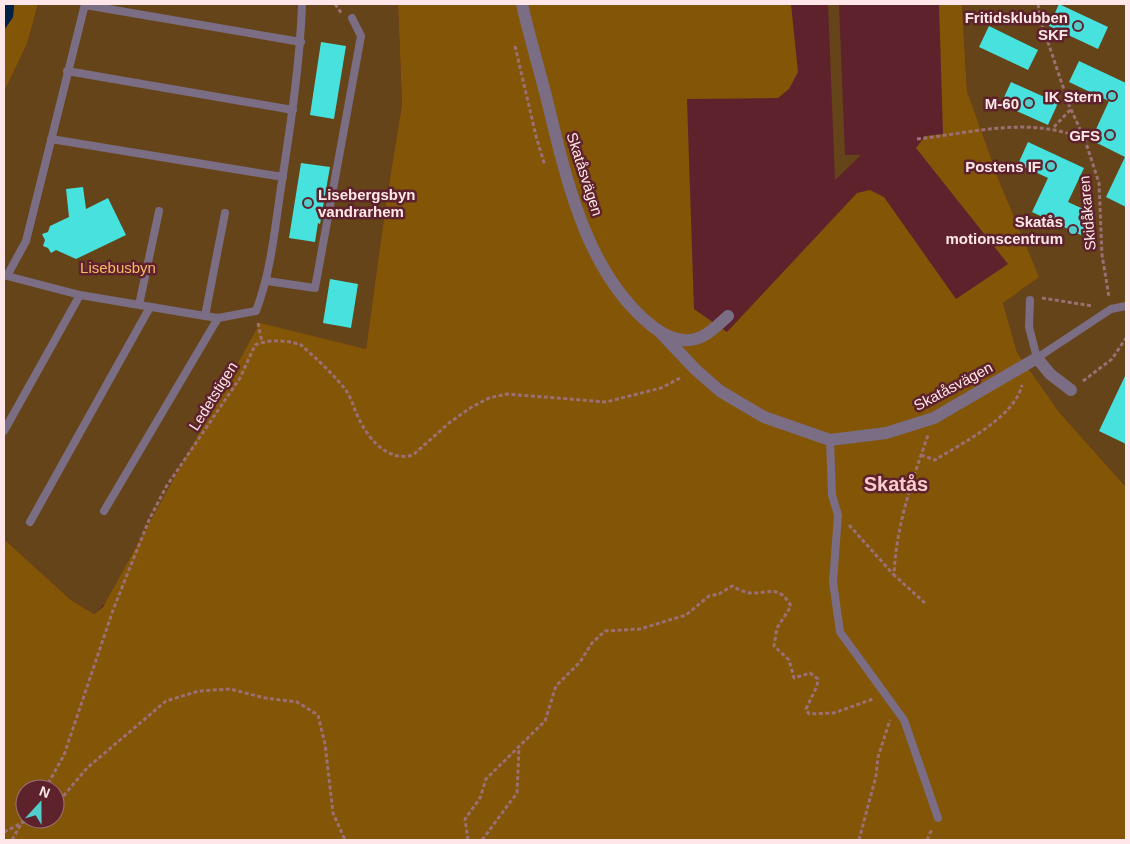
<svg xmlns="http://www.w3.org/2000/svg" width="1130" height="844" viewBox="0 0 1130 844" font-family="Arial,sans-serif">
  <rect width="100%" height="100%" fill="#5d222c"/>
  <path fill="#644418" d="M38,4H398L402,104L386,203L366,349L94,614L71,600L4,539V92L27,44Z
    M828,4H839L845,155H861L835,180Z
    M962,4H1126V487L1059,412L1017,352L1003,303L1038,277L1000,183L967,91Z"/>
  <path fill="#825507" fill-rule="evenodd" d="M14,4H38L27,44L4,92V30L13,17Z
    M398,4H791L798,72L789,89L778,98L687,99L694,309L727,332L857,193L870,190L884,197L956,299L1008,264L916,148L925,136L943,134L939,4H962L967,91L1000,183L1039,277L1003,303L1017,352L1059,412L1126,487V840H4V539L71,600L94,614L103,607L260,323L366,349L386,203L402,104ZM25,789H55V819H25Z"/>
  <path fill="#012245" d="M4,4H14L13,17L4,30Z"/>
  <path fill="#47e2de" d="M1059,4L1108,27L1098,49L1049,26Z
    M989,26L1038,50L1028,70L979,47Z
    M321,42L346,46L334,119L310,115Z
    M1079,61L1126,83V207L1106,197L1125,157L1091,140L1109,101L1069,82Z
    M1011,82L1058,103L1048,125L1001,104Z
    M1028,142L1084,168L1068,202L1092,213L1081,235L1032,212L1048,178L1018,164Z
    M301,163L330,167L320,224L318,223L315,242L289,238Z
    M83,187L86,209L108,198L126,235L76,259L56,250L51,253L48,248L43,246L45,240L42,234L48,232L50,226L69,217L66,189Z
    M330,279L358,284L351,328L323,323Z
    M1126,374V444L1099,431Z"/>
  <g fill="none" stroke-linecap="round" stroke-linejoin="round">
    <path stroke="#9c6f75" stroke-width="3" stroke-dasharray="4 2.5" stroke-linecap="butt" d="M335,4L342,14
      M1038,4L1041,21L1069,105L1085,140L1099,183L1102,255L1109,297
      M515,46L536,136L545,166
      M1054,127L1071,109
      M917,139C972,133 1033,115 1085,140
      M1042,298L1093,306
      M258,323L262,342
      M1083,381L1112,359L1126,338
      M921,455L935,460C962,443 1014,418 1022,385
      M849,525L894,575
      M925,603L894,575C896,526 912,481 928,435
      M45,789L64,755L113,610L149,520L166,487L240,378L255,345C268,339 288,340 301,345C316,358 333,374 345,389C352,398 354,410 360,421C370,441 389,462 413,455L449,423L470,408L489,398L507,394L606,402L661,388L682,377
      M55,806L87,768L166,701L199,691L230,689L265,698L297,702L318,715L325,744L333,813L345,840
      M4,832L30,819
      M12,840L25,817
      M468,840L465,819L480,798L486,779L545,721L556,686L580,662L592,643L605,631L640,629L686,615L709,596L719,594L732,586C738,589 745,593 751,593C771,593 779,585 791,606L777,628L774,646L789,660L794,678L810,673L818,679L817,686L806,709L809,714L834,713L873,699
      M482,840L517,793L519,748
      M859,840L876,776L878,757L890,720
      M927,840L932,829"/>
    <path stroke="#7b6d84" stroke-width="8" d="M85,4L26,241L7,276L80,295L205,316L218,318L256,311C272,269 275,225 282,181C291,122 300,63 302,4
      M85,5L301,42
      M67,71L293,110
      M51,139L283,177
      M267,281L315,288L361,36L352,18
      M1030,300L1029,327L1037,358L1111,309L1126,306
      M139,305L159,211
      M205,316L225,213
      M4,431L80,295
      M830,440L832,495L838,515L833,582L840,632L904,720L938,818
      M104,511L218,318
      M30,522L150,307"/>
    <path stroke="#7b6d84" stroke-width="12" d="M522,4C529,35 538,65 546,96C566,176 584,271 652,326C666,337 683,345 701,337C711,333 720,323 728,316
      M659,331L696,370L720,391L764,417L830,440L886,433L934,418L1037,358L1050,374L1071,390"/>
  </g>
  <g fill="#53cdca" stroke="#5d222c" stroke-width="2">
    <circle cx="1078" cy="26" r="5"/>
    <circle cx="1112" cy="96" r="5"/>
    <circle cx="1029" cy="103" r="5"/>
    <circle cx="1110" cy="135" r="5"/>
    <circle cx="1051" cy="166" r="5"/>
    <circle cx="308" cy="203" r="5"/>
    <circle cx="1073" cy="230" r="5"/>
  </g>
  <g text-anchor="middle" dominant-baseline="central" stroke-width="5" stroke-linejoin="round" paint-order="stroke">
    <g font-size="15" font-weight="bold" fill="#ffe7e9" stroke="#5d222c" text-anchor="end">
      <text x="1068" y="17">Fritidsklubben<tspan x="1068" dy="17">SKF</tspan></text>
      <text x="1102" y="96">IK Stern</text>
      <text x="1019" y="103">M-60</text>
      <text x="1100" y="135">GFS</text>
      <text x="1041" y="166">Postens IF</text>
      <text x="318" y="194" text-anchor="start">Lisebergsbyn<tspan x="318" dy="17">vandrarhem</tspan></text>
      <text x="1063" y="221">Skatås<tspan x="1063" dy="17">motionscentrum</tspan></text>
    </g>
    <g font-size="15" fill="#ffe7e9" stroke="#5d222c">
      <text transform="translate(585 174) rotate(72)">Skatåsvägen</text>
      <text transform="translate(1087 213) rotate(-95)">Skidåkaren</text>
      <text transform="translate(953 386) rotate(-28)">Skatåsvägen</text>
      <text transform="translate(213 396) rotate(-58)">Ledetstigen</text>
    </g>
    <g font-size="15" fill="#f9ba66" stroke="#5d222c">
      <text x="118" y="267">Lisebusbyn</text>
    </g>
    <g font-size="20" font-weight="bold" fill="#f9ccd0" stroke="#5d222c">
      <text x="896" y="484">Skatås</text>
    </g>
  </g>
  <rect width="1130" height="844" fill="none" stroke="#ffe7e9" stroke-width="10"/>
  <g transform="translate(40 804) rotate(21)"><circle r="24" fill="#5d222c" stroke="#9e7178"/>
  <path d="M0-4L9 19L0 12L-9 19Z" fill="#53cdca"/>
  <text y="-8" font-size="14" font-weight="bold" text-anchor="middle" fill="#ffe7e9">N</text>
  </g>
</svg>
